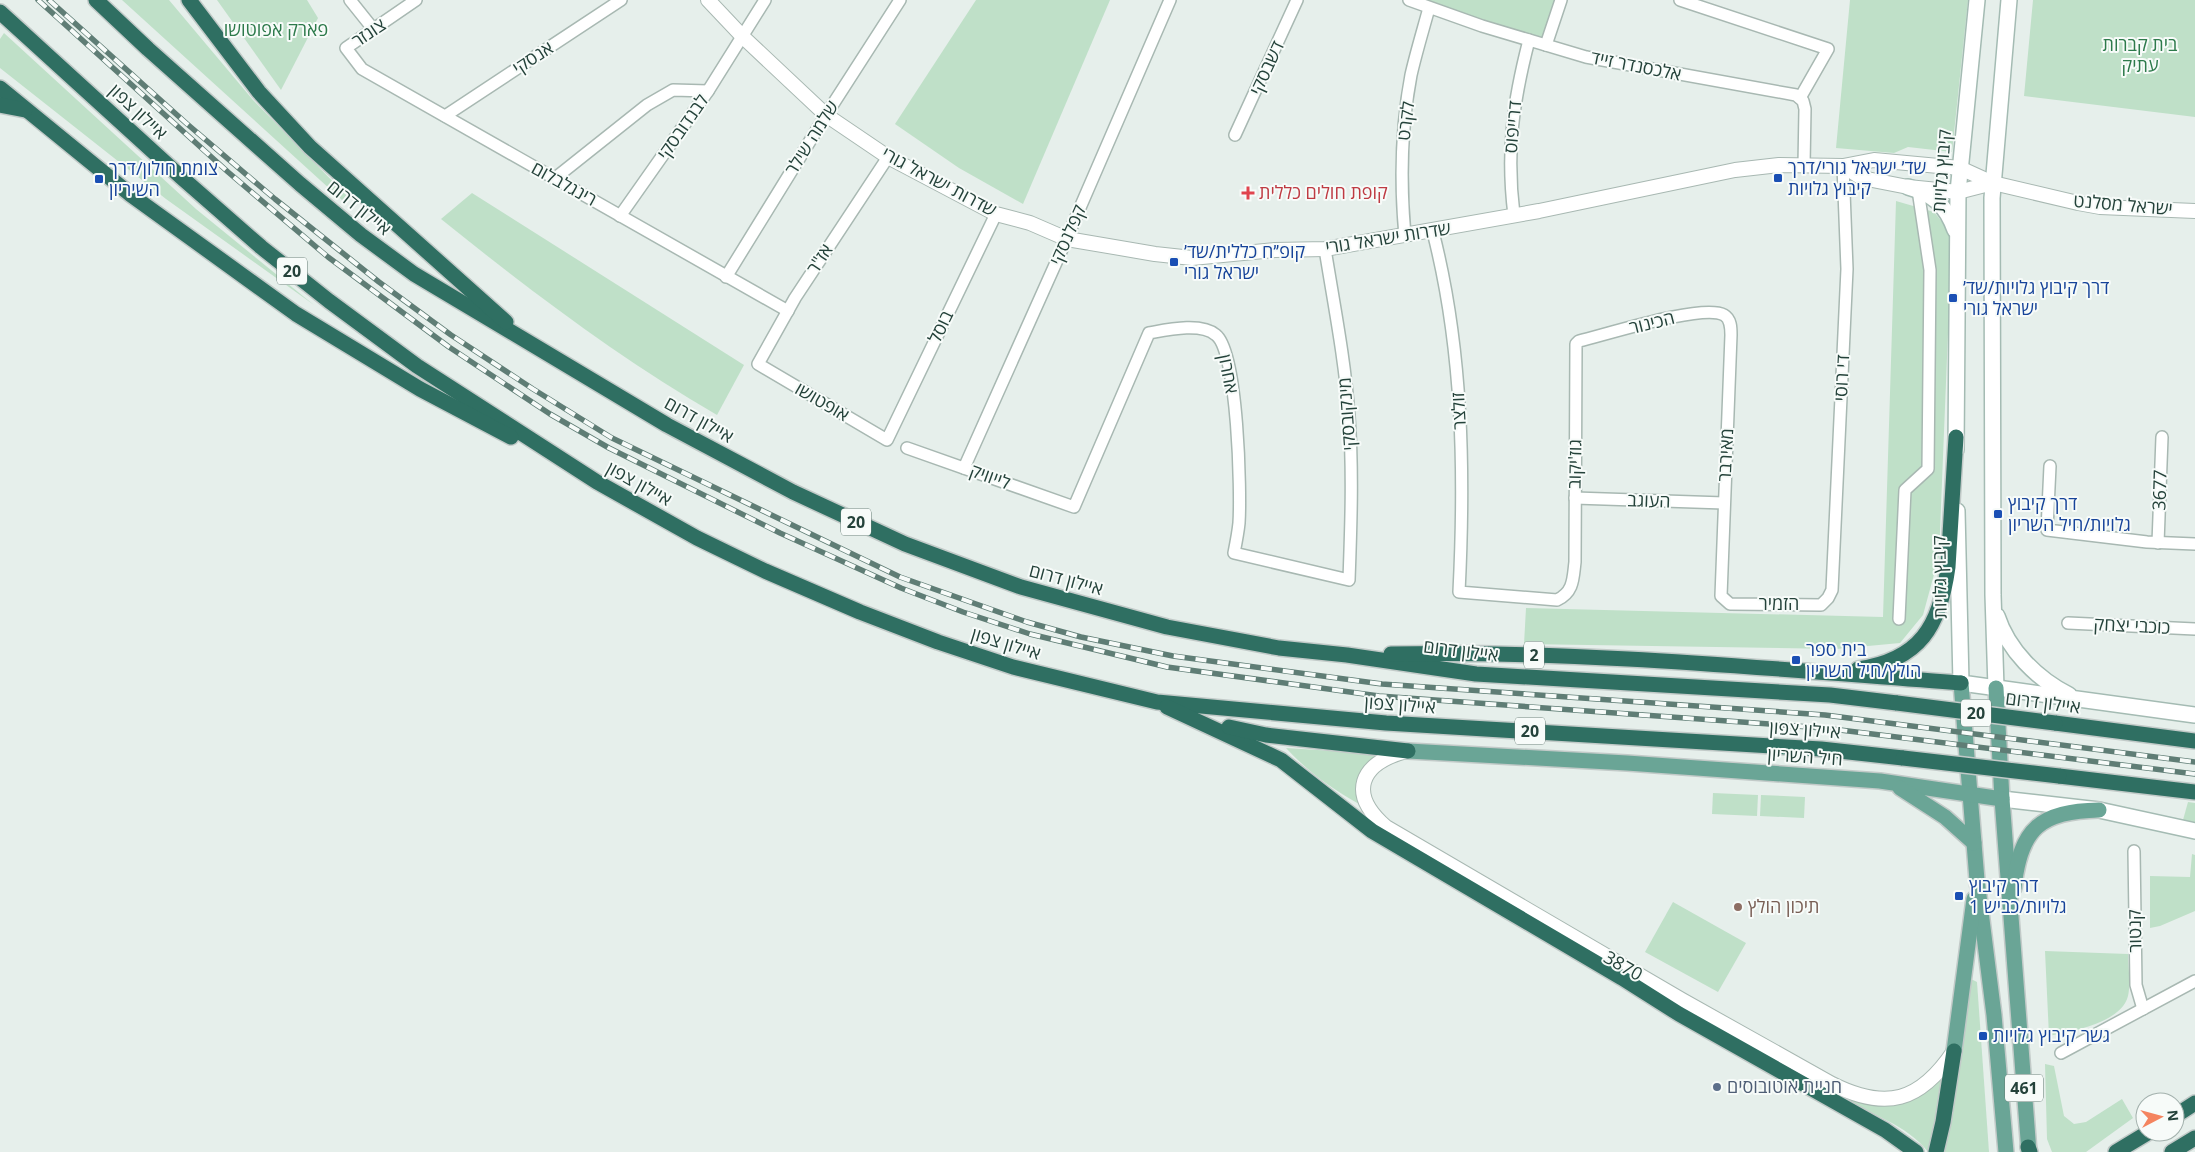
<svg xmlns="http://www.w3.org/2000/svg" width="2195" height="1152" viewBox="0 0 2195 1152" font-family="'Open Sans',Heebo,sans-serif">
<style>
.green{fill:#bfe0c8}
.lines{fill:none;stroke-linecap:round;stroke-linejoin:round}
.minor-casing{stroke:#a8b8b2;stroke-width:14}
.tertiary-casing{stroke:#a8b8b2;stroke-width:16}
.secondary-casing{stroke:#a4bbb3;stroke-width:18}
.primary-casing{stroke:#c2cac8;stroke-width:18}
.motorway-casing{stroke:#c2cac8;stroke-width:18}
.minor{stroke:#fff;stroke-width:11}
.tertiary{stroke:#fff;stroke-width:14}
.secondary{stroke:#fff;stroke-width:15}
.primary{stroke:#6aa596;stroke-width:15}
.motorway{stroke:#2f6f62;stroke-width:15}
.rail-casing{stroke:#5f7d75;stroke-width:5.5}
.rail{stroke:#f7fbf9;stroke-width:4;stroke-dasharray:11;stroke-linecap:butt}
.motorway-bridge-casing{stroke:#c2cac8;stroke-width:18;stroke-linecap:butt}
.motorway-bridge{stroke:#2f6f62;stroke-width:15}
.transit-dot{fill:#1a4fb4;stroke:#f7fbf9;stroke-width:2}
.health-dot{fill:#e0444e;stroke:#f7fbf9;stroke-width:2}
.education-dot{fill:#8d6e63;stroke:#f7fbf9;stroke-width:2}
.service-dot{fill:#5c6f8a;stroke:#f7fbf9;stroke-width:2}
.labels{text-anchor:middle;stroke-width:4;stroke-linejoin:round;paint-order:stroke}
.shield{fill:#f7fbf9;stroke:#637a73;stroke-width:1}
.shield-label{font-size:16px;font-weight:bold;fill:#24423a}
.park-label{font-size:18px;fill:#2d7a4b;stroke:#f7fbf9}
.street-label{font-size:18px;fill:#24423a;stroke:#f7fbf9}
.transit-label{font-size:18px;fill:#164399;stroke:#f7fbf9;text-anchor:start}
.health-label{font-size:18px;fill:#be3a42;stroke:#f7fbf9;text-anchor:start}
.education-label{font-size:18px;fill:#785e54;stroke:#f7fbf9;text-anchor:start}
.service-label{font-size:18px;fill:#4e5e75;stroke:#f7fbf9;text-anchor:start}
</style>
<rect width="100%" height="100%" fill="#e6efeb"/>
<g class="green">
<path d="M122,0H169L253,100L348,197L342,200Z"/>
<path d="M217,0H307L318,18L281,90Z"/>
<path d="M976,0H1110L1023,204L959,168L895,124Z"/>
<path d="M1417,0H1557L1545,41Z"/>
<path d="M1850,0H1968L1952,152L1908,147L1894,153L1836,148Z"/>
<path d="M2033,0H2195V117L2024,96Z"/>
<path d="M4,33L196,209L314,305L166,199L0,68V39Z"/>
<path d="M472,193L744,365L717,415C619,358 529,290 441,219Z"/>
<path d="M1896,201L1934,212L1952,234L1939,556L1923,615L1900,643L1836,649L1524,644L1526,608L1883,617Z"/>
<path d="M1286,748L1380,754C1363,772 1357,779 1359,804C1331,788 1308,772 1286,748Z"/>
<path d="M1713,793L1758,795L1757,816L1712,814Z"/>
<path d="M1761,795L1805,797L1804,818L1760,816Z"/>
<path d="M2188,802L2195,803V823L2183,820Z"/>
<path d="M2192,854L2195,855V911L2160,926L2150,928V876L2190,877Z"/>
<path d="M1673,902L1746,943L1718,992L1645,952Z"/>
<path d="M2045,951L2128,954C2128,967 2131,983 2128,996C2121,1023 2073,1031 2049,1036Z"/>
<path d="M1969,978L1977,982L1989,1152H1943Z"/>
<path d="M2045,1064L2054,1066L2064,1116L2074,1124L2086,1122L2122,1099L2133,1118L2086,1152H2052L2047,1139Z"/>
<path d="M1946,1073L1934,1152H1928C1908,1125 1867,1112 1838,1098L1839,1093C1894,1107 1904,1115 1946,1073Z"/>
</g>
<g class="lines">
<g class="minor-casing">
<g id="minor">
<path d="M350,0L374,30"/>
<path d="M416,0L346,48L362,69L788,311"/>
<path d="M1409,0L1482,26L1586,57L1796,95L1803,101L1805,109L1804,165"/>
<path d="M1680,0L1828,49L1800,98"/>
<path d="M1546,45L1561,0"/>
<path d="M445,116L621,0"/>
<path d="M1235,135L1297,0"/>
<path d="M888,157L795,298L758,364L887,440L996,214"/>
<path d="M554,179L647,105L673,90L708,91"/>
<path d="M1514,215C1506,151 1513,102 1529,40"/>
<path d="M620,216L708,91L765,0"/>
<path d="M1433,232C1463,349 1465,472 1459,592L1557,600C1574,592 1573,578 1575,562L1576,344L1579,341C1605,335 1703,303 1724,315C1731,319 1731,328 1731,335L1721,596L1730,604L1821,605L1828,598L1832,590L1847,269L1843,166"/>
<path d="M1405,236C1400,182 1401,128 1411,75C1416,53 1423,30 1429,8"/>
<path d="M726,277L826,115L900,0"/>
<path d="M907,448L1074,507L1149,333C1166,330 1201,322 1216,335C1238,352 1241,493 1239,523C1238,533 1236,543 1234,553L1349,580C1351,525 1353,471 1349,416C1345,360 1334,305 1325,249"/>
<path d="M2050,466L2047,530L2147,542L2195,544"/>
<path d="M964,468L1063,247L1170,0"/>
<path d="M1575,498L1724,503"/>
<path d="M2158,543L2162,437"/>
<path d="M1899,619L1905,490L1928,469L1930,270L1918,190"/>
<path d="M2068,623L2195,629"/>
<path d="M2134,851L2136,985L2143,1009"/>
<path d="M2061,1053L2195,981"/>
</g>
</g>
<g class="tertiary-casing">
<g id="tertiary">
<path d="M708,0L743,37L826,115L888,157L996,214L1030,223L1067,239L1155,254L1192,258L1275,250L1325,249L1539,211L1735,170L1779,165L1843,166L1874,160L1960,168L1993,183L2078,203L2100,207L2195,211"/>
<path d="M1843,166L1862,178L1908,187L1958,192L1993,183"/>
<path d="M1406,751C1359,764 1348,794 1386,827L1682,1000L1832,1084C1886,1111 1920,1102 1954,1051"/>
</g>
</g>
<g class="secondary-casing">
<g id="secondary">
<path d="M1908,187C1933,194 1946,205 1955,230"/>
<path d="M1956,450L1958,192L1977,0"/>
<path d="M1957,511L1961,683L2195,715"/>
<path d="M1997,616C2008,650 2037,679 2069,695"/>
<path d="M1996,688L1993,595L1992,198L2009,0"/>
<path d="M2002,799L2099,810L2195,831"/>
</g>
</g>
<g class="primary-casing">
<g id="primary">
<path d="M1961,683L1977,880L1994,1015L2006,1152"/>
<path d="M1996,688L2002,799L2029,1152"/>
<path d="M1408,751L1627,763L1880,781L2002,799"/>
<path d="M1900,788L1945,817L1974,843"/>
<path d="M2014,888C2020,828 2041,811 2099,810"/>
<path d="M1954,1051L1974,899"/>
</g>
</g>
<g class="motorway-casing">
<g id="motorway">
<path d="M96,0L148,49L300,184L361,235L414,274L667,425L793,492L905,544L1021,587L1167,627L1279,648L1347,655L1476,674L1830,695L1897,703"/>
<path d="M189,0L259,92L310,147L506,322"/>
<path d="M0,12L181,177L261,247L329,301L417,366L597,482L697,538L765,571L860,612L938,642L1013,667L1157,702L1386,723L1821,749L1903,758"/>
<path d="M0,88L131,195L296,314L420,389L511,437"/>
<path d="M0,105L25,110"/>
<path d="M1391,654C1580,650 1773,669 1961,683"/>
<path d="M1858,669C1920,660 1940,626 1948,567L1956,437"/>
<path d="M1167,707L1281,760L1372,831L1622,978L1679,1014L1885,1130L1916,1152"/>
<path d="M2055,723L2195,741"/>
<path d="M1229,727L1266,735L1408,751"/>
<path d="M2059,776L2195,792"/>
<path d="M2175,1116L2195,1103"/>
<path d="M2028,1147L2030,1152"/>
<path d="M1936,1152L1943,1122L1954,1051"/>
<path d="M2116,1152L2149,1132"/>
<path d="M2172,1152L2195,1138"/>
</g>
</g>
<use href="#minor" class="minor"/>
<use href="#tertiary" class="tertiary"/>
<use href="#secondary" class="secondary"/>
<use href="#primary" class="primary"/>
<use href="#motorway" class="motorway"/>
<g class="rail-casing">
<g id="rail">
<path d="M38,0L228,172L328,257L449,347L550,414L609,448L780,533L901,588L963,612L1030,634L1167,667L1379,696L1824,728L2195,774"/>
<path d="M49,0L186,123L275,199L379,282L451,335L533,389L612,438L900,577L1027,622L1081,637L1173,656L1382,684L1825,715L2195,762"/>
</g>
</g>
<use href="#rail" class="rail"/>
<g class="motorway-bridge-casing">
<g id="motorway-bridge">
<path d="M1897,703L2055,723"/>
<path d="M1903,758L2059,776"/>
</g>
</g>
<use href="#motorway-bridge" class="motorway-bridge"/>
</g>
<g class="transit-dot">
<rect x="1773" y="173" width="10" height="10" rx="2.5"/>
<rect x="94" y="174" width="10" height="10" rx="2.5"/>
<rect x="1169" y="257" width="10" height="10" rx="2.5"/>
<rect x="1948" y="293" width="10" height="10" rx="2.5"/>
<rect x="1993" y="509" width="10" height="10" rx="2.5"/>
<rect x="1791" y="655" width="10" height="10" rx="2.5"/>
<rect x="1954" y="891" width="10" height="10" rx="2.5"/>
<rect x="1978" y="1031" width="10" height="10" rx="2.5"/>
</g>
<path class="health-dot" d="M1245.5 185.5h5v5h5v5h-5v5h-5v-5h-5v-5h5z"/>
<circle class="education-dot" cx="1738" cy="907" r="5"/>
<circle class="service-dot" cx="1717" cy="1087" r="5"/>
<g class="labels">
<g class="shield">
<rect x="277" y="257.5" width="30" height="27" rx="4"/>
<rect x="841" y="508.5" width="30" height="27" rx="4"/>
<rect x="1524" y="641.5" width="20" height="27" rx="4"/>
<rect x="1961" y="699.5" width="30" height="27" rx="4"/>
<rect x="1515" y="717.5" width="30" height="27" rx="4"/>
<rect x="2005" y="1074.5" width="38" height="27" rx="4"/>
</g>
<g class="shield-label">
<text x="292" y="277">20</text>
<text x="856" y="528">20</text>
<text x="1534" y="661">2</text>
<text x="1976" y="719">20</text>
<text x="1530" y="737">20</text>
<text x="2024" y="1094">461</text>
</g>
<g class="park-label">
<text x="276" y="36">פארק אפוטושו</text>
<text x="2140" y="51">בית קברות<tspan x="2140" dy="21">עתיק</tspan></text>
</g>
<g class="street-label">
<text transform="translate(369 33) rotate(-34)" y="6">צונזר</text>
<text transform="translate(533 58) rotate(-33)" y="6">אנסקי</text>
<text transform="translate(1636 66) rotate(11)" y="6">אלכסנדר זייד</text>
<text transform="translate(1267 68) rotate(-65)" y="6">דשבסקי</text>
<text transform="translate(138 112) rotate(43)" y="6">איילון צפון</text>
<text transform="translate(1406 121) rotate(-83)" y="6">לקרט</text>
<text transform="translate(683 127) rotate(-55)" y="6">לבנדובסקי</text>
<text transform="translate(1513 127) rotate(-85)" y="6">דרייפוס</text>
<text transform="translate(812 138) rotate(-58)" y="6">שלמה שילר</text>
<text transform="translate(1942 171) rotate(-86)" y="6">קיבוץ גלויות</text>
<text transform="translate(939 182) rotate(28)" y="6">שדרות ישראל גורי</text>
<text transform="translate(564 184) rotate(29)" y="6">רינגלבלום</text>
<text transform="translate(2123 205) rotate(5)" y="6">ישראל מסלנט</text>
<text transform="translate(359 208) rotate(39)" y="6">איילון דרום</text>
<text transform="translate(1068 235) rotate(-66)" y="6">קפלנסקי</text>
<text transform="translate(1388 238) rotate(-9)" y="6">שדרות ישראל גורי</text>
<text transform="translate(820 259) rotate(-57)" y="6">אז"ר</text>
<text transform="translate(1652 323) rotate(-14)" y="6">הכינור</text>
<text transform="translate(941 327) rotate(-64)" y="6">בוסל</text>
<text transform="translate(1228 374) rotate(79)" y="6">אחרון</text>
<text transform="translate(1842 378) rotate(-87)" y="6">די רוסי</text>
<text transform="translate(822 402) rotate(30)" y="6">אופטושו</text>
<text transform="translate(1459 411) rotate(-93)" y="6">זולצר</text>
<text transform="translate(1347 414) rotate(-94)" y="6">מינקובסקי</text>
<text transform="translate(699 420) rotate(29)" y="6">איילון דרום</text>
<text transform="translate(1726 455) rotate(-87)" y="6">מאירבר</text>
<text transform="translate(1575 464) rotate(-89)" y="6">גוז'יקוב</text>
<text transform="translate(990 477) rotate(20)" y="6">לייוויק</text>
<text transform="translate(639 484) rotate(29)" y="6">איילון צפון</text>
<text transform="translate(2160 490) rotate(-88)" y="6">3677</text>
<text transform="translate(1649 501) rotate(2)" y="6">העוגב</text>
<text transform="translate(1940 577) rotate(-91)" y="6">קיבוץ גלויות</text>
<text transform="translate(1066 580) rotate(15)" y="6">איילון דרום</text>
<text x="1779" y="610">הזמיר</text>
<text transform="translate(2132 626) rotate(3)" y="6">כוכבי יצחק</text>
<text transform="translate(1006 644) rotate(17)" y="6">איילון צפון</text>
<text transform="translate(1461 651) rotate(7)" y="6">איילון דרום</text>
<text transform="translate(2043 703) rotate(7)" y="6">איילון דרום</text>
<text transform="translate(1400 705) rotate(4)" y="6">איילון צפון</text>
<text transform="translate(1805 730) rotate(4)" y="6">איילון צפון</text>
<text transform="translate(1805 757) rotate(4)" y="6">חיל השריון</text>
<text transform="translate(2135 931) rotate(-91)" y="6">קנטור</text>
<text transform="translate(1623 966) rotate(30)" y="6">3870</text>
</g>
<g class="transit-label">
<text x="1788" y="174">שד׳ ישראל גורי/דרך<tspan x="1788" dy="21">קיבוץ גלויות</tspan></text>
<text x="109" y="175">צומת חולון/דרך<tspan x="109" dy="21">השיריון</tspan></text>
<text x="1184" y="258">קופ״ח כללית/שד׳<tspan x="1184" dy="21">ישראל גורי</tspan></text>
<text x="1963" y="294">דרך קיבוץ גלויות/שד׳<tspan x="1963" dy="21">ישראל גורי</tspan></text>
<text x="2008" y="510">דרך קיבוץ<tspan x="2008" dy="21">גלויות/חיל השריון</tspan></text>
<text x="1806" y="656">בית ספר<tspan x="1806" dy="21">הולץ/חיל השריון</tspan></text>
<text x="1969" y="892">דרך קיבוץ<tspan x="1969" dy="21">גלויות/כביש 1</tspan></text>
<text x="1993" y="1042">גשר קיבוץ גלויות</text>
</g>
<g class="health-label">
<text x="1259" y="199">קופת חולים כללית</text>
</g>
<g class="education-label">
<text x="1748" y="913">תיכון הולץ</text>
</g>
<g class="service-label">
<text x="1727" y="1093">חניית אוטובוסים</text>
</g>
</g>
<g transform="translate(2160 1117) rotate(84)"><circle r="24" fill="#f7fbf9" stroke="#a3b1ad"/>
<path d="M0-4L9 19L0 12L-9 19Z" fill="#f4845f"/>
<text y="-8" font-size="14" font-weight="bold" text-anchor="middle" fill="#24423a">N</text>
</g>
</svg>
